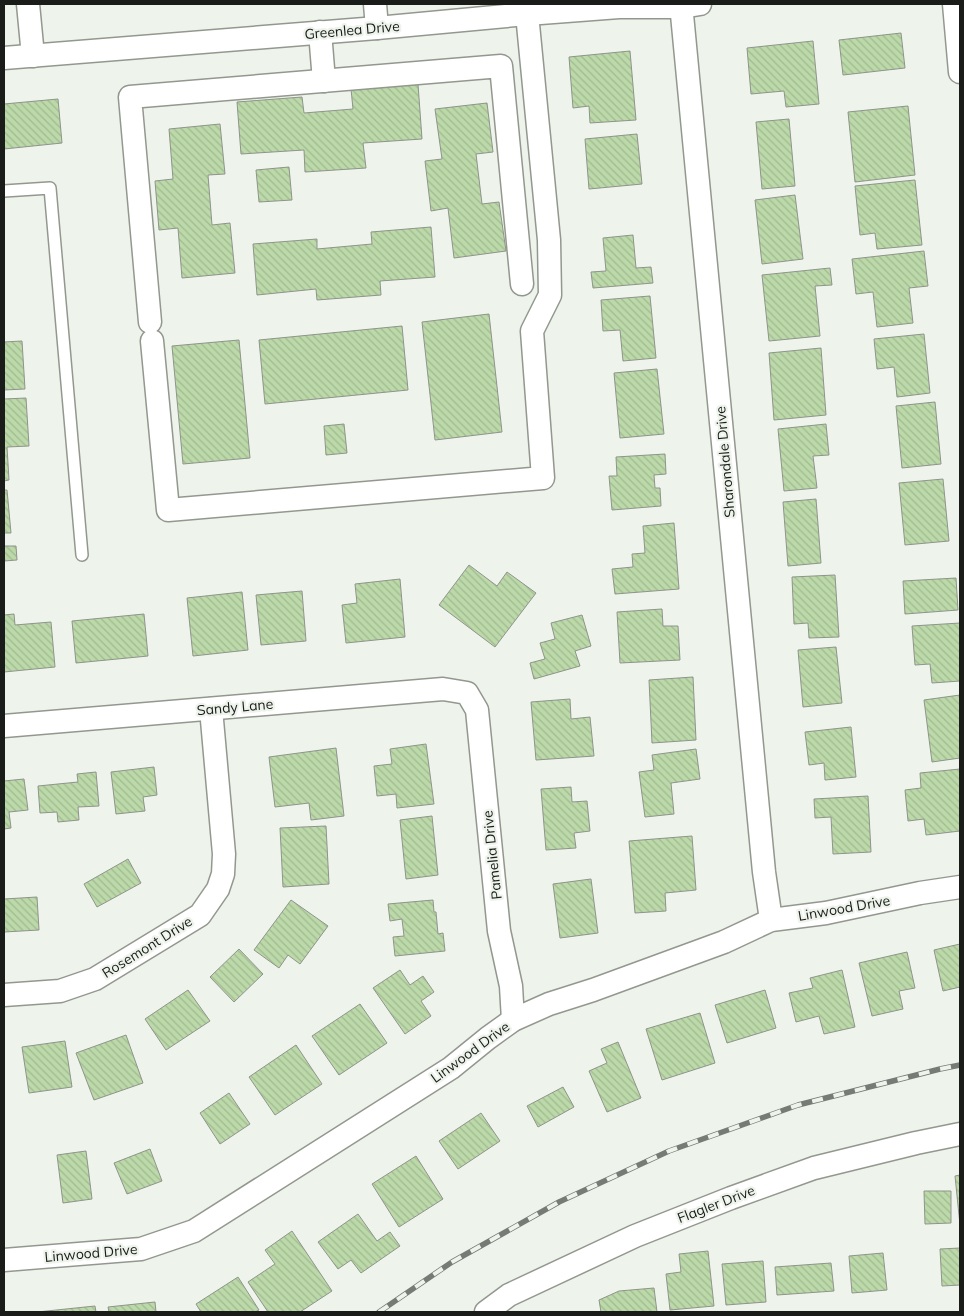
<svg xmlns="http://www.w3.org/2000/svg" width="964" height="1316" viewBox="0 0 964 1316" font-family="Mulish,sans-serif">
<style>
.building{fill:url(#building-back-hatch);stroke:#8f948b}
.lines{fill:none;stroke-linecap:round;stroke-linejoin:round}
.service-casing{stroke:#93988f;stroke-width:14}
.minor-casing{stroke:#93988f;stroke-width:25}
.service{stroke:#fff;stroke-width:11}
.minor{stroke:#fff;stroke-width:22}
.rail-casing{stroke:#777b76;stroke-width:5.5}
.rail{stroke:#eef4eb;stroke-width:4;stroke-dasharray:11;stroke-linecap:butt}
.labels{text-anchor:middle;stroke-width:4.5;stroke-linejoin:round;paint-order:stroke}
.street-label{font-size:14px;fill:#1a1c19;stroke:#eef4eb}
</style>
<defs>
<pattern id="building-back-hatch" width="6" height="6" patternUnits="userSpaceOnUse" patternTransform="scale(1.25)"><rect width="6" height="6" fill="#bcd9a9"/><path d="M-1 5l2 2M0 0l6 6M5-1l2 2" fill="none" stroke="#a1ba91"/></pattern>
</defs>
<rect width="100%" height="100%" fill="#eef4eb"/>
<g class="building">
<path d="M901,33L905,68L843,75L839,40Z"/>
<path d="M813,41L819,104L786,107L784,91L751,94L747,48Z"/>
<path d="M630,51L636,120L590,123L589,106L573,108L569,57Z"/>
<path d="M418,84L422,139L363,143L366,168L305,172L304,150L241,154L237,102L302,97L304,113L353,109L351,89Z"/>
<path d="M58,99L62,143L4,149V104Z"/>
<path d="M487,103L493,152L476,154L482,204L499,202L506,251L454,258L448,208L431,211L425,161L442,159L435,109Z"/>
<path d="M908,106L915,175L855,182L848,112Z"/>
<path d="M789,119L795,186L762,189L756,122Z"/>
<path d="M220,124L225,174L208,175L212,225L230,223L235,273L182,278L178,228L159,230L155,181L173,179L169,129Z"/>
<path d="M637,134L642,184L589,189L585,139Z"/>
<path d="M289,167L292,200L259,202L256,170Z"/>
<path d="M915,180L922,245L877,249L875,233L860,235L855,186Z"/>
<path d="M795,195L803,259L762,264L755,200Z"/>
<path d="M431,227L435,277L380,281L381,295L317,300L316,289L257,295L253,244L317,239V249L372,244L371,232Z"/>
<path d="M633,235L636,268L651,267L653,283L593,288L591,272L606,271L603,238Z"/>
<path d="M924,251L928,286L909,288L913,323L877,327L873,292L856,294L852,259Z"/>
<path d="M830,268L832,285L815,286L820,336L769,341L762,275Z"/>
<path d="M650,296L656,358L623,361L620,330L603,331L601,300Z"/>
<path d="M489,314L502,432L435,440L422,322Z"/>
<path d="M402,326L408,390L265,404L259,340Z"/>
<path d="M924,334L930,393L897,397L894,367L877,369L874,339Z"/>
<path d="M239,340L250,458L183,464L172,346Z"/>
<path d="M22,341L25,389L4,390V342Z"/>
<path d="M821,348L826,415L774,420L769,353Z"/>
<path d="M657,369L664,434L620,438L614,373Z"/>
<path d="M26,398L29,446L7,447L9,480L4,481V399Z"/>
<path d="M935,402L941,464L902,468L896,406Z"/>
<path d="M344,424L347,453L326,455L324,426Z"/>
<path d="M826,424L829,455L813,456L817,488L784,491L778,429Z"/>
<path d="M665,454L666,474L654,475L655,488H660L661,506L612,510L609,476H617L616,457Z"/>
<path d="M943,479L949,541L905,545L899,483Z"/>
<path d="M4,490H7L11,533H4Z"/>
<path d="M816,499L821,563L788,566L783,502Z"/>
<path d="M674,523L679,589L615,594L612,569L633,567L632,554L645,553L643,526Z"/>
<path d="M4,546H16L17,560L4,561Z"/>
<path d="M469,565L497,586L507,572L536,593L495,647L439,605Z"/>
<path d="M835,575L839,637L809,638L808,623L794,624L792,577Z"/>
<path d="M956,578L958,610L905,614L903,581Z"/>
<path d="M400,579L405,637L346,643L342,605L357,603L355,584Z"/>
<path d="M302,591L306,641L261,645L256,595Z"/>
<path d="M242,592L248,650L193,656L187,598Z"/>
<path d="M662,609L663,626H678L680,660L620,663L617,612Z"/>
<path d="M14,614L15,625L51,622L55,667L4,672V615Z"/>
<path d="M144,614L148,656L76,663L72,621Z"/>
<path d="M582,615L591,646L575,651L580,666L534,679L530,663L545,659L540,643L555,639L551,623Z"/>
<path d="M960,623V681L932,683L930,664L915,665L912,626Z"/>
<path d="M836,647L842,703L803,707L798,650Z"/>
<path d="M693,677L696,740L652,743L649,680Z"/>
<path d="M960,695V758L932,762L924,700Z"/>
<path d="M570,699L571,719L590,717L594,756L536,760L531,702Z"/>
<path d="M851,727L856,777L825,780L824,763L809,765L805,732Z"/>
<path d="M426,744L434,804L397,808L396,794L377,796L374,766L392,764L390,749Z"/>
<path d="M336,748L344,816L311,820L309,803L275,807L269,757Z"/>
<path d="M696,749L700,779L671,783L674,814L645,817L639,772L654,770L652,755Z"/>
<path d="M154,767L157,795L143,797L145,811L116,814L111,772Z"/>
<path d="M960,769V831L926,835L924,819L908,821L905,790L921,788L920,773Z"/>
<path d="M96,772L99,806L78,807L79,820L58,822L57,812L40,813L38,786L78,782L77,774Z"/>
<path d="M24,779L28,810L9,812L11,828L4,829V781Z"/>
<path d="M571,787L572,802L587,801L590,831L574,833L576,848L546,850L541,789Z"/>
<path d="M868,796L871,852L833,854L831,817L815,818L814,799Z"/>
<path d="M432,816L438,875L406,879L400,820Z"/>
<path d="M326,826L329,884L283,887L280,828Z"/>
<path d="M692,836L696,890L665,893L666,911L635,913L629,841Z"/>
<path d="M128,859L141,883L97,907L84,884Z"/>
<path d="M591,879L598,933L560,938L553,884Z"/>
<path d="M37,897L39,930L4,932V899Z"/>
<path d="M291,900L328,926L300,964L288,955L279,968L254,950Z"/>
<path d="M433,900L434,912H436L438,934L443,933L445,951L395,956L393,937L404,936L402,919L390,921L388,904Z"/>
<path d="M960,944V987L943,991L934,950Z"/>
<path d="M239,949L263,974L234,1002L210,977Z"/>
<path d="M907,952L915,988L899,991L903,1009L872,1016L859,963Z"/>
<path d="M400,970L410,985L423,976L434,992L421,1001L431,1016L405,1034L373,988Z"/>
<path d="M842,970L855,1027L824,1034L819,1016L796,1022L789,993L813,988L810,978Z"/>
<path d="M188,990L210,1021L166,1050L145,1019Z"/>
<path d="M765,990L776,1028L727,1043L715,1005Z"/>
<path d="M360,1004L387,1043L339,1075L312,1036Z"/>
<path d="M700,1013L715,1063L662,1080L646,1029Z"/>
<path d="M126,1035L143,1083L94,1100L76,1053Z"/>
<path d="M65,1041L72,1087L29,1093L22,1047Z"/>
<path d="M618,1042L641,1098L607,1112L589,1071L607,1063L601,1049Z"/>
<path d="M296,1045L322,1084L275,1115L249,1077Z"/>
<path d="M563,1087L574,1107L538,1127L527,1106Z"/>
<path d="M229,1093L250,1124L220,1144L200,1113Z"/>
<path d="M481,1113L500,1141L458,1169L439,1141Z"/>
<path d="M150,1149L162,1181L127,1194L114,1163Z"/>
<path d="M86,1151L92,1199L63,1203L57,1155Z"/>
<path d="M416,1156L443,1199L399,1227L372,1184Z"/>
<path d="M960,1175V1225L955,1176Z"/>
<path d="M924,1191H951V1223L925,1224Z"/>
<path d="M358,1214L377,1241L390,1232L400,1246L361,1273L351,1260L338,1269L318,1242Z"/>
<path d="M292,1231L332,1291L300,1312H268L248,1282L275,1264L265,1250Z"/>
<path d="M960,1248V1285L942,1286L940,1249Z"/>
<path d="M708,1251L714,1306L670,1310L666,1274L681,1272L679,1254Z"/>
<path d="M883,1253L887,1290L852,1293L849,1256Z"/>
<path d="M763,1261L766,1302L726,1305L722,1264Z"/>
<path d="M831,1263L834,1291L777,1295L775,1267Z"/>
<path d="M238,1277L259,1310L255,1312H201L196,1304Z"/>
<path d="M654,1288L657,1312H601L599,1300L619,1291Z"/>
<path d="M155,1302L156,1312H109L108,1307Z"/>
<path d="M95,1306L96,1312H37Z"/>
</g>
<g class="lines">
<g class="service-casing">
<path id="service" d="M4,191L50,188L82,555"/>
</g>
<g class="minor-casing">
<g id="minor">
<path d="M28,4L33,56"/>
<path d="M375,4L377,28"/>
<path d="M681,4L764,872L771,920"/>
<path d="M954,4L960,72"/>
<path d="M320,32L324,81"/>
<path d="M4,58L377,28L527,14L619,7H682L700,4"/>
<path d="M150,322L130,97L501,66L522,284"/>
<path d="M152,341L168,510L543,478L532,331L550,295L549,240L527,14"/>
<path d="M4,726L443,689L467,693L477,710L499,931L511,986L513,1020"/>
<path d="M4,995L60,991L95,979L200,915L218,889L223,874L224,854L211,709"/>
<path d="M4,1260L141,1249L194,1231L451,1068L488,1038L513,1020L549,1004L593,990L724,942L771,920L826,913L920,893L960,887"/>
<path d="M486,1312L509,1295L635,1236L731,1198L814,1168L916,1143L960,1134"/>
</g>
</g>
<use href="#service" class="service"/>
<use href="#minor" class="minor"/>
<g class="rail-casing">
<path id="rail" d="M379,1312L452,1262L559,1202L669,1151L798,1105L940,1069L960,1065"/>
</g>
<use href="#rail" class="rail"/>
</g>
<g class="labels">
<g class="street-label">
<text transform="translate(352 30) rotate(-5)" y="5">Greenlea Drive</text>
<text transform="translate(725 462) rotate(-95)" y="5">Sharondale Drive</text>
<text transform="translate(235 707) rotate(-5)" y="5">Sandy Lane</text>
<text transform="translate(492 855) rotate(-96)" y="5">Pamelia Drive</text>
<text transform="translate(844 908) rotate(-10)" y="5">Linwood Drive</text>
<text transform="translate(147 947) rotate(-32)" y="5">Rosemont Drive</text>
<text transform="translate(470 1052) rotate(-36)" y="5">Linwood Drive</text>
<text transform="translate(716 1204) rotate(-21)" y="5">Flagler Drive</text>
<text transform="translate(91 1253) rotate(-5)" y="5">Linwood Drive</text>
</g>
</g>
<rect width="964" height="1316" fill="none" stroke="#1a1c19" stroke-width="10"/>
</svg>
